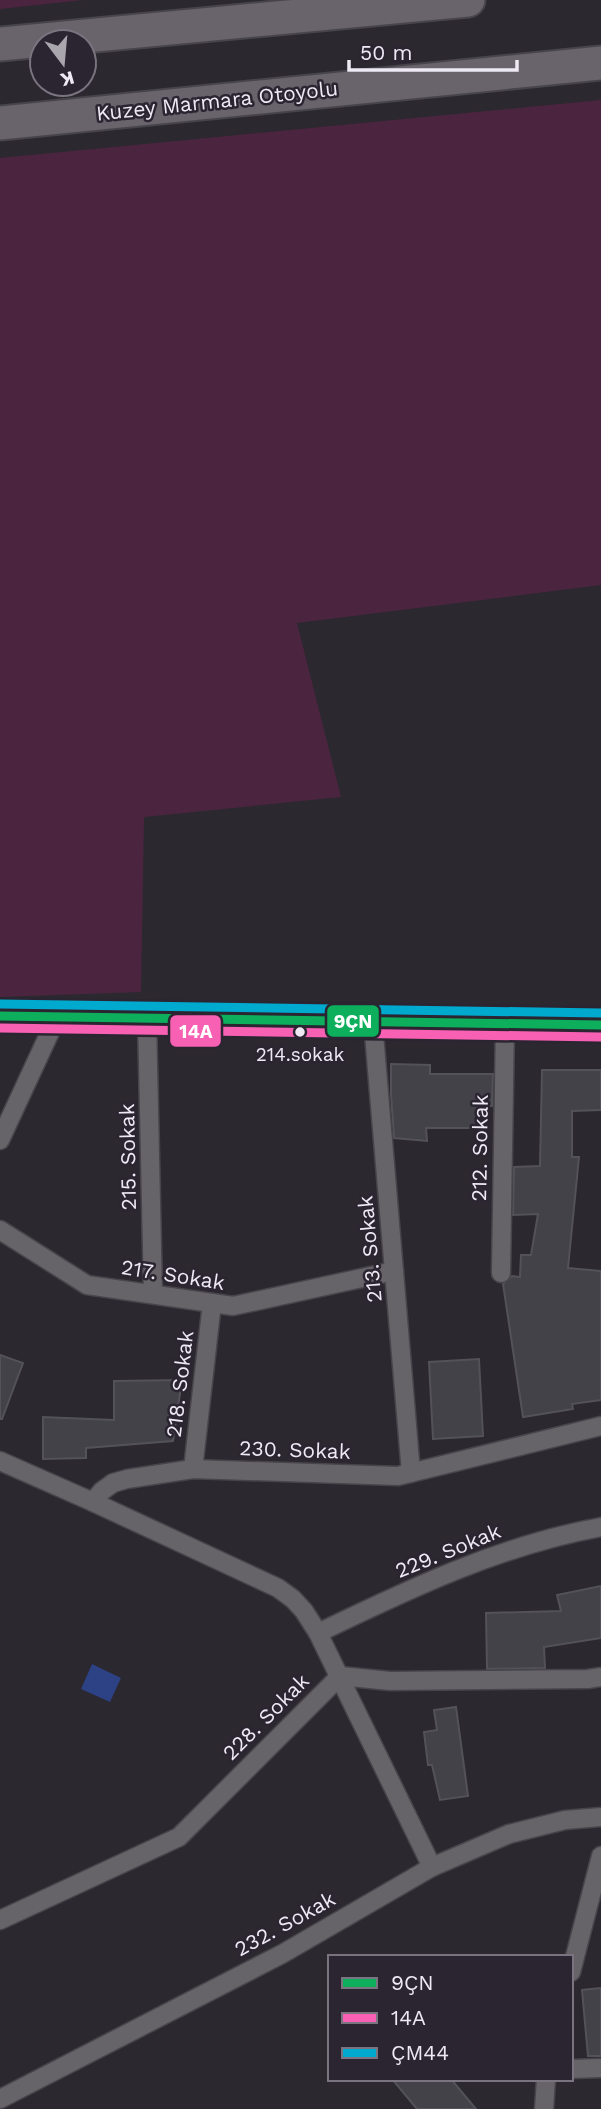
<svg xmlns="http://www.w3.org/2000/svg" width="601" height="2109" viewBox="0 0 601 2109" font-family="'Work Sans',sans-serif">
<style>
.green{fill:#4b253f}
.water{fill:#2c4284}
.building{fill:#434248;stroke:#545259;stroke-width:2}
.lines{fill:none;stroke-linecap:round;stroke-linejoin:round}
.street-casing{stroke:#47454b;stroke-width:21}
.primary-casing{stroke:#47454b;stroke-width:32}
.highway-casing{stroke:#47454b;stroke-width:37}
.street{stroke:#666469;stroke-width:18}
.primary{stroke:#645f66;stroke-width:28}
.highway{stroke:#69636b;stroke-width:33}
.bus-1-casing{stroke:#2b2532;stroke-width:14}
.bus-2-casing{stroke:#2b2532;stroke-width:14}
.bus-3-casing{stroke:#2b2532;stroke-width:14}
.bus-1{stroke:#0daf5c;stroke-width:9}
.bus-2{stroke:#f860b3;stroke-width:9}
.bus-3{stroke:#00a9ce;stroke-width:9}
.bus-dot{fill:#edeaf3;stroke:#2b2532;stroke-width:2.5}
.labels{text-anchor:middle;stroke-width:5;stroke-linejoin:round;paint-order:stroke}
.bus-label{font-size:19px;fill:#edeaf3;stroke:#2b2532}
.street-label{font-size:21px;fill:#edeaf3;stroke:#2b2532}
.line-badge{stroke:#2b2532;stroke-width:2.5}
.badge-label{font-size:19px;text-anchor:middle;font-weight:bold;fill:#fff}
</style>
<rect width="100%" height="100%" fill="#2b282f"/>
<g class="green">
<path d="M0,0H83L0,9Z"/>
<path d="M601,100V585L297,623L341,797L144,817L141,992L0,997V158Z"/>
</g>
<path class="water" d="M92,1664L121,1678L110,1702L81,1689Z"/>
<g class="building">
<path d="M391,1064L430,1065V1074H493L492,1106H480L479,1128H426L427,1141L394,1138L391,1094Z"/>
<path d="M542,1070H601V1110L572,1111V1157H579L568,1268L601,1271V1400L572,1404L573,1409L523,1417L503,1284L512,1276L520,1277L521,1255H531L538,1214L513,1215L514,1167L540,1166Z"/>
<path d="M0,1355L23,1363L2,1419H0Z"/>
<path d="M479,1359L483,1436L433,1439L429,1362Z"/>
<path d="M182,1380L173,1441L86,1448V1458L43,1459V1417L114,1420V1381Z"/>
<path d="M601,1586V1638L544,1647L545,1668L487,1669L486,1613L561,1611L557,1595Z"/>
<path d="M456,1707L468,1796L440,1800L432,1765H428L424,1732L437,1730L434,1710Z"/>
<path d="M601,1988V2056H588L582,1990Z"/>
<path d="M392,2079H451L476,2109H417Z"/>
</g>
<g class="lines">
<g class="street-casing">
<g id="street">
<path d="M147,1018L153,1294"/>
<path d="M373,1022L411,1473"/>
<path d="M0,1140L57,1017"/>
<path d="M0,1230L87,1285L233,1306L394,1271"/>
<path d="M501,1273L505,1024"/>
<path d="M0,1461L93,1502L102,1491L113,1483L127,1479L193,1469L398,1476L601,1426"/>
<path d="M193,1469L212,1303"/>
<path d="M93,1502L278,1588L293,1599L304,1611L318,1633L432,1867"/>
<path d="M318,1633C409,1589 501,1545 601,1527"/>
<path d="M0,1920L179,1837L340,1676L390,1681L588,1679L601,1677"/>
<path d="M571,1972L601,1856"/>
<path d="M571,2069L601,2068"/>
<path d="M0,2099L282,1954L432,1867L509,1834L565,1820L601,1817"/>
<path d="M544,2109L546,2079"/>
</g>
</g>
<g class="primary-casing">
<path id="primary" d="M0,1016L601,1025"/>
</g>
<g class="highway-casing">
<g id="highway">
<path d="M0,44L468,0"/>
<path d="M0,123L601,63"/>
</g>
</g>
<use href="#street" class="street"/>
<use href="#primary" class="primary"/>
<use href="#highway" class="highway"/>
<g class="bus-1-casing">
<path id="bus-1" d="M0,1016L601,1025"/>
</g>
<g class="bus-2-casing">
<path id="bus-2" d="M0,1028L601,1037"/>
</g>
<g class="bus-3-casing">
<path id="bus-3" d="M0,1004L601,1013"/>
</g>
<use href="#bus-1" class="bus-1"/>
<use href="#bus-2" class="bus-2"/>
<use href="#bus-3" class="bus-3"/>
</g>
<circle class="bus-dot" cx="300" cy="1032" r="6"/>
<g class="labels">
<g class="bus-label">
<text x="300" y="1061">214.sokak</text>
</g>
<g class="street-label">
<text transform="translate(217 101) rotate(-6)" y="7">Kuzey Marmara Otoyolu</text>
<text transform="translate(480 1148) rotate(-89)" y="7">212. Sokak</text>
<text transform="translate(128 1157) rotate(-91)" y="7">215. Sokak</text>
<text transform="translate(370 1249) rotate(-95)" y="7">213. Sokak</text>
<text transform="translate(173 1275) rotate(9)" y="7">217. Sokak</text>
<text transform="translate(180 1384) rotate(-83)" y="7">218. Sokak</text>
<text transform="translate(295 1450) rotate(2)" y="7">230. Sokak</text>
<text transform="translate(448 1551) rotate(-22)" y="7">229. Sokak</text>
<text transform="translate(266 1717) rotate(-45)" y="7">228. Sokak</text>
<text transform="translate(285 1924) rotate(-29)" y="7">232. Sokak</text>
</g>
</g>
<g class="line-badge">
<rect x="326" y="1004" width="54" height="34" rx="7" fill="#0daf5c"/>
<rect x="169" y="1014" width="53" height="34" rx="7" fill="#f860b3"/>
</g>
<g class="badge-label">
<text x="353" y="1028">9ÇN</text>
<text x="196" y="1038">14A</text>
</g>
<rect x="328" y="1955" width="245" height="126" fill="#2b2532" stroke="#79747f" stroke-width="2"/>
<rect x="342" y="1978" width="35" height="10" fill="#0daf5c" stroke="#79747f" stroke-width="2"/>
<text x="391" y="1990" font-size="21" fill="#edeaf3">9ÇN</text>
<rect x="342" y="2013" width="35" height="10" fill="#f860b3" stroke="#79747f" stroke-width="2"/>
<text x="391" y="2025" font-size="21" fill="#edeaf3">14A</text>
<rect x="342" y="2048" width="35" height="10" fill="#00a9ce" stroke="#79747f" stroke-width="2"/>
<text x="391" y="2060" font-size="21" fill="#edeaf3">ÇM44</text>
<g transform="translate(63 63) rotate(164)"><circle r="33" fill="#2b2532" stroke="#79747f" stroke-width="2"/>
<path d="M0-5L12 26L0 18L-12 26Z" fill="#a9a6ae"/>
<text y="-10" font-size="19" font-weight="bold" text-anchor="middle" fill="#edeaf3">K</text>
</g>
<path d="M349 60v10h168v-10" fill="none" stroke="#edeaf3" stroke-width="3.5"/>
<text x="360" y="60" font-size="21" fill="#edeaf3" stroke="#2b2532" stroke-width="5" paint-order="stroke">50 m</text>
</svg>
